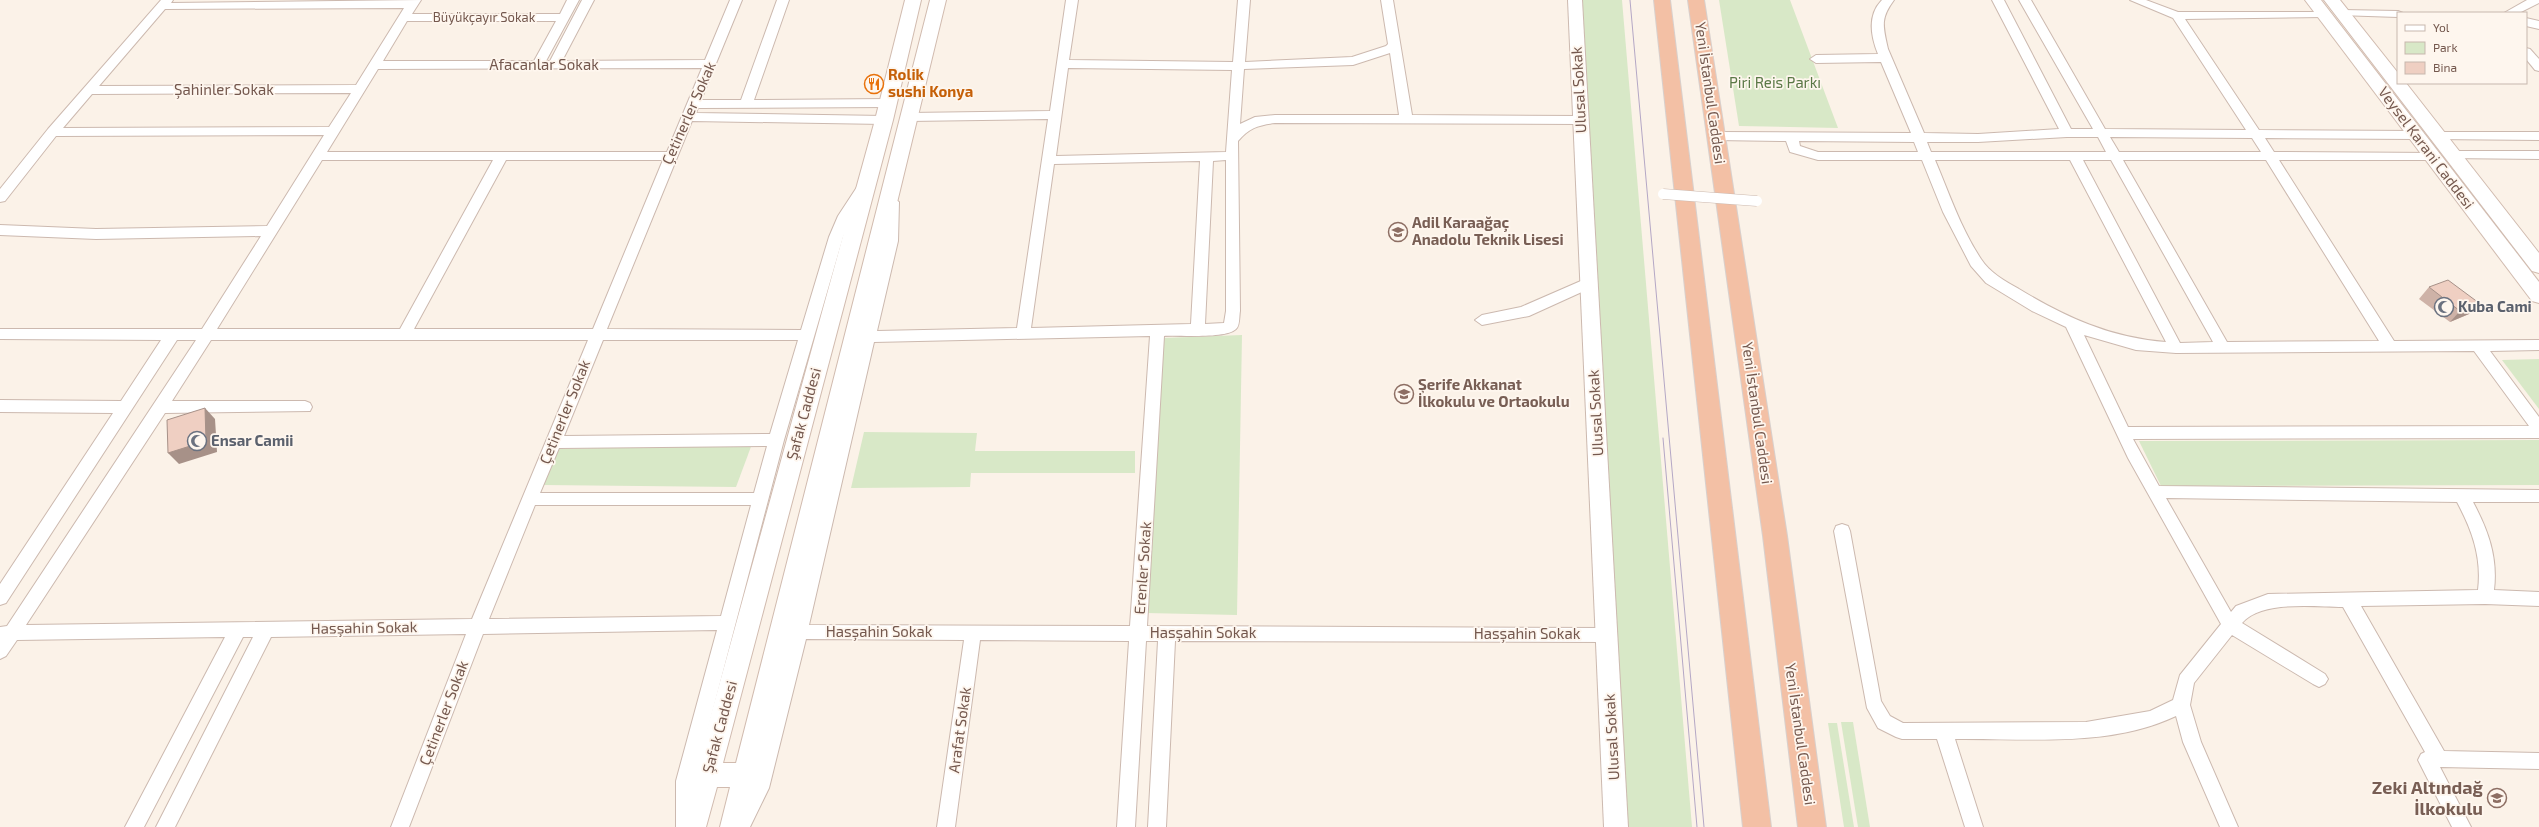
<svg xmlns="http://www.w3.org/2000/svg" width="2539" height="827" viewBox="0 0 2539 827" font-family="'Exo 2',sans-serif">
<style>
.green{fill:#d8e8c7}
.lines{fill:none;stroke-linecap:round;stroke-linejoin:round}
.minor-casing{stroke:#ccb9af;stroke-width:2}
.tertiary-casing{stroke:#ccb9af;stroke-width:2}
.secondary-casing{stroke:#d1bbaf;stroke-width:2}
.trunk-casing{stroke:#d8d0cd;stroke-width:2}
.minor{fill:#fff;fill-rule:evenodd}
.tertiary{fill:#fff;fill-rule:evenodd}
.secondary{fill:#fff;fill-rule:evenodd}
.trunk{fill:#f3c0a5;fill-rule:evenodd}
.tram{stroke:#b4a7c5;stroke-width:1}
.pedestrian-bridge-casing{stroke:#ccb9af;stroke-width:11;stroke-linecap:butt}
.pedestrian-bridge{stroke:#fff;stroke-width:10}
.wall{fill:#ceb2a7}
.shaded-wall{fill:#a79188}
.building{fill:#efcfc2;stroke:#a79188}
.labels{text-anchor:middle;stroke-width:3.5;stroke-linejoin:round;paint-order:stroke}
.far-street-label{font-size:13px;fill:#74584e;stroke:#fef6ee}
.street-label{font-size:15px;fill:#74584e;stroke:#fef6ee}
.food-label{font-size:15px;font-weight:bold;fill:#c56008;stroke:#fef6ee;text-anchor:start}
.park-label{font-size:15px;fill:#5a7846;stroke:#fef6ee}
.education-label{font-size:15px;font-weight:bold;fill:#785e54;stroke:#fef6ee;text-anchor:start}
.worship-label{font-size:15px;font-weight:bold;fill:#5b616d;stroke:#fef6ee;text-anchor:start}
.near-education-label{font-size:18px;font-weight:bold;fill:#785e54;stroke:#fef6ee;text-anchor:end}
</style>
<rect width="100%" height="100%" fill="#fbf2e8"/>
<g class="green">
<path d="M1581,0H1622L1692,827H1627Z"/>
<path d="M1719,0H1790L1838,128L1739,126Z"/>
<path d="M1242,335L1237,615L1146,613L1163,338Z"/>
<path d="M2539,359V409L2502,360Z"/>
<path d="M864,432L977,433L975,451H1135V473H971L970,487L851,488Z"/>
<path d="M2539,440V485L2161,486L2139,441Z"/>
<path d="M752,444L736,487L543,485L559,449Z"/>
<path d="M1841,722H1853L1870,827H1858Z"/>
<path d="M1828,723H1837L1854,827H1844Z"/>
</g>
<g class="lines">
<g class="minor-casing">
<g id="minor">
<path d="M161,0H173L171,3L421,0L412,14H560L567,0H579L546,61H550L582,0H594L562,61L705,60L730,0H742L701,100H741L777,0H789L754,100L888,99L894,103L888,107L698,108L696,113L884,116L890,120L884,124L692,121L607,329L801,330L829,237L838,216L857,187L862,186L869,190L851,217L843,237L784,440L694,781V827H676V781L717,630L483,634L409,827H391L466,634L271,637L175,827H156L253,637H243L144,827H125L225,637L17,640L6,656L0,659V627L7,626L196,340H177L6,603L0,605V584L113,413L0,412V400L121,401L161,340L0,339V329H202L261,236L96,239L0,235V225L96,229L267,226L324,135L56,136L5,201L0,202V189L48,129ZM404,8L356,85L99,86L165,9ZM407,21H556L534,61H383ZM702,68L667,152H327L378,69ZM351,93L329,127L63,128L92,94ZM322,160H493L400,329H217ZM506,160H663L593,329H414ZM211,340H588L472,619L26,625L165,413L310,411L312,407L310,403L305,401H172ZM603,340H798L770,434L564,436ZM767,446L754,493H540L559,448ZM535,505H751L721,616L489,619Z"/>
<path d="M1066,0H1078L1069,60L1233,62L1238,0H1250L1245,62L1352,57L1386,46L1388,44L1381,0H1393L1412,115L1580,116L1586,120L1580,124L1275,123C1258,125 1249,128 1238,141L1240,311C1239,316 1240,326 1236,329C1226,339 1179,335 1164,336L1147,626L1606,628L1612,630L1614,635L1612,640L1606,642L1175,641L1166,827H1148L1158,641H1146L1135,827H1117L1129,641L980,640L955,827H937L964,640L806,639L769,788L750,827H731L752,786L763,746L884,241L887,199L892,197L899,202L898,241L877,331L1017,328L1048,119L909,121L903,117L909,113L1050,111ZM1390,53L1399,115H1275L1255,117L1240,124L1244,69L1353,65ZM1068,68L1232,70L1226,152L1056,156ZM1226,160V311L1224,323L1205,324L1213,161ZM1200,161L1191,324L1031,328L1054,164ZM1150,336L1130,626L809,625L874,342Z"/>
<path d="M1882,0H1894C1880,19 1883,26 1888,49L1924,133L1978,134L2059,129L1992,0H2004L2071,129H2093L2019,0H2031L2105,129L2246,130L2173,18L2130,0H2146L2178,12H2328L2330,14L2324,17L2185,19L2259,130L2416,131L2422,135L2416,139L2265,138L2274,152L2436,153L2437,156L2431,160H2279L2394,341L2539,340V350L2490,351L2539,417V438L2133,439L2159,486L2539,490V502H2473C2488,530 2498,557 2494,590L2539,592V606L2485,604L2361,606L2444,751L2539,753V769L2440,767L2471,827H2452L2418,760L2421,754L2425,752L2343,607C2315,607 2261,600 2242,623L2325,674L2328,679L2325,684L2319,687L2313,684L2232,635L2194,683L2190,705L2201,742L2238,827H2220L2183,742L2176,716C2109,748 2026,738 1955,739L1983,827H1965L1937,739H1902L1896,737L1878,728L1867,708L1834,531L1836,526L1842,524L1848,526L1850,531L1881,701L1890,716L1903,723L2086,722L2150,711L2173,700L2180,675L2221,624L2128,458L2066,327L2032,311L1986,283L1971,266L1943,212L1922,160H1818L1790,152L1786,141L1716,140L1710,136L1716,132L1911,133L1881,62L1816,63L1810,59L1816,55L1878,54C1871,37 1867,15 1882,0ZM2067,137H2098L2106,152H1931L1927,142H1978ZM2110,137L2252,138L2261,152H2119ZM1799,141L1914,142L1918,152H1818L1800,146ZM1935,160H2070L2166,342C2111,338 2065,317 2019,289C2005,281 1990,273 1981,259C1961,229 1949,193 1935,160ZM2083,160H2111L2213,342L2180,343ZM2123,160H2266L2379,341L2227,342ZM2084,335L2136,350L2176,353L2474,351L2529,426L2128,427ZM2166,498L2457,502C2472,530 2482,557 2478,590L2268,594L2236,606L2231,612Z"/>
<path d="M2527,0H2539V3L2519,13H2504Z"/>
<path d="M2342,10L2398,11L2403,13H2398V17L2338,15V11Z"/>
<path d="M2526,18L2539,21V29L2526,26Z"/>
<path d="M2526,48L2530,49L2539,59V71L2535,70L2526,59Z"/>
<path d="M2437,132H2539V140L2433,139L2431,136Z"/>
<path d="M2452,151H2539V159L2447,158L2446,155L2447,152Z"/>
<path d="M1590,277L1597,282L1595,286L1529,316L1482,325L1475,320L1482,315L1521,307Z"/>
</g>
</g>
<g class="tertiary-casing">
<path id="tertiary" d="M1568,0H1582L1628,827H1604Z"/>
</g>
<g class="secondary-casing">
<g id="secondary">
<path d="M905,0H921L893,120L723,763H736L930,0H946L746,827H720L730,787H717L706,827H680L875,120Z"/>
<path d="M2305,0H2321L2539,282V303L2532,301Z"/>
<path d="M2324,0H2340L2398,73V83H2406L2539,253V273L2532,271Z"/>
</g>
</g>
<g class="trunk-casing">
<g id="trunk">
<path d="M1654,0H1670L1771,827H1743Z"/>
<path d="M1688,0H1704L1787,536L1826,827H1798L1763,536Z"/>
</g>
</g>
<use href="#minor" class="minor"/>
<use href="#tertiary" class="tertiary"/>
<use href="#secondary" class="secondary"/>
<use href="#trunk" class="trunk"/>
<g class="tram">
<path d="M1630,0L1704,827"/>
<path d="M1663,438L1697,827"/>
</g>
<g class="pedestrian-bridge-casing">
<path id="pedestrian-bridge" d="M1663,194L1757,201"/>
</g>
<use href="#pedestrian-bridge" class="pedestrian-bridge"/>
</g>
<path class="wall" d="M2429,287L2469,314L2450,322L2419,299Z"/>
<g class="shaded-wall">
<path d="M2479,303L2469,314L2450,322L2460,311Z"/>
<path d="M205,408L215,419L217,452L179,464L168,453Z"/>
</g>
<g class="building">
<path d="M2448,280L2479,303L2460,311L2429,287Z"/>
<path d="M205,408L206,441L168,453L167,420Z"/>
</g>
<defs>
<g id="restaurant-ring" transform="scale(1)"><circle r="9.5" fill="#fef6ee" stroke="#e8710a" stroke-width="1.5"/><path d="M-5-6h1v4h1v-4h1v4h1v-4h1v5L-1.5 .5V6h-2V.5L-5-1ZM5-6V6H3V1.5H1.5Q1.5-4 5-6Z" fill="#e8710a"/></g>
<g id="school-ring" transform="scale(1)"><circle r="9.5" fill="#fef6ee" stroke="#8d6e63" stroke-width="1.5"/><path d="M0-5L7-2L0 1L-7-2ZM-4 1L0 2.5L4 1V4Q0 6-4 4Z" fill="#8d6e63"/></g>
<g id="mosque-ring" transform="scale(1)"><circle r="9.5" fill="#fef6ee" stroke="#6b7280" stroke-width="1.5"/><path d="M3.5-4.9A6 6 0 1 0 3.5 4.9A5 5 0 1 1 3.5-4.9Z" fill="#6b7280"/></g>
</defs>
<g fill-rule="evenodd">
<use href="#restaurant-ring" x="874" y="84"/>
<use href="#school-ring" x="1398" y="232"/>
<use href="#mosque-ring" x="2444" y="307"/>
<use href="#school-ring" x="1404" y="394"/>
<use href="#mosque-ring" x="197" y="441"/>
<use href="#school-ring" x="2497" y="798"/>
</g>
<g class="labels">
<g class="far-street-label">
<text x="484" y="22">Büyükçayır Sokak</text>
</g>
<g class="street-label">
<text x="544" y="70">Afacanlar Sokak</text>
<text x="224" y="95">Şahinler Sokak</text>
<text transform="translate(1579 90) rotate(-93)" y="5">Ulusal Sokak</text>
<text transform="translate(1710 93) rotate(82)" y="5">Yeni İstanbul Caddesi</text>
<text transform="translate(689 113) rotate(-66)" y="5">Çetinerler Sokak</text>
<text transform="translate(2426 148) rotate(53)" y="5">Veysel Karani Caddesi</text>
<text transform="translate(565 412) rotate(-68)" y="5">Çetinerler Sokak</text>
<text transform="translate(1596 413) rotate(-93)" y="5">Ulusal Sokak</text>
<text transform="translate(1757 413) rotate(82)" y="5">Yeni İstanbul Caddesi</text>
<text transform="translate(804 414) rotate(-75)" y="5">Şafak Caddesi</text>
<text transform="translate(1143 568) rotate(-86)" y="5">Erenler Sokak</text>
<text transform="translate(364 628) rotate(-1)" y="5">Hasşahin Sokak</text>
<text x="879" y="637">Hasşahin Sokak</text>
<text x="1203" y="638">Hasşahin Sokak</text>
<text x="1527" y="639">Hasşahin Sokak</text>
<text transform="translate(444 713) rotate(-69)" y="5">Çetinerler Sokak</text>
<text transform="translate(720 727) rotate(-75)" y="5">Şafak Caddesi</text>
<text transform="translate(960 730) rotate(-82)" y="5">Arafat Sokak</text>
<text transform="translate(1800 734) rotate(82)" y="5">Yeni İstanbul Caddesi</text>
<text transform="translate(1612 737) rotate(-93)" y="5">Ulusal Sokak</text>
</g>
<g class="food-label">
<text x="888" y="80">Rolik<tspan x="888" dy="17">sushi Konya</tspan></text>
</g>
<g class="park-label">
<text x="1775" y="88">Piri Reis Parkı</text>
</g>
<g class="education-label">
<text x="1412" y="228">Adil Karaağaç<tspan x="1412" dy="17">Anadolu Teknik Lisesi</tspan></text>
<text x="1418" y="390">Şerife Akkanat<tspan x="1418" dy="17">İlkokulu ve Ortaokulu</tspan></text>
</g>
<g class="worship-label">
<text x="2458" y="312">Kuba Cami</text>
<text x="211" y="446">Ensar Camii</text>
</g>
<g class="near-education-label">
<text x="2483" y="794">Zeki Altındağ<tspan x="2483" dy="21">İlkokulu</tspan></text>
</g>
</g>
<rect x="2397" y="12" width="130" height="72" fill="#fef6ee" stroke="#c7b7ae"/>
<rect x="2405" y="25" width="20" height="6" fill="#ffffff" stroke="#c7b7ae"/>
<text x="2433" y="32" font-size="12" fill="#74584e">Yol</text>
<rect x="2405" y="42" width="20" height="12" fill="#d8e8c7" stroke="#c7b7ae"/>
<text x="2433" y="52" font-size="12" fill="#74584e">Park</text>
<rect x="2405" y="62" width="20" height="12" fill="#efcfc2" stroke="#c7b7ae"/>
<text x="2433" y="72" font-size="12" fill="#74584e">Bina</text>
</svg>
